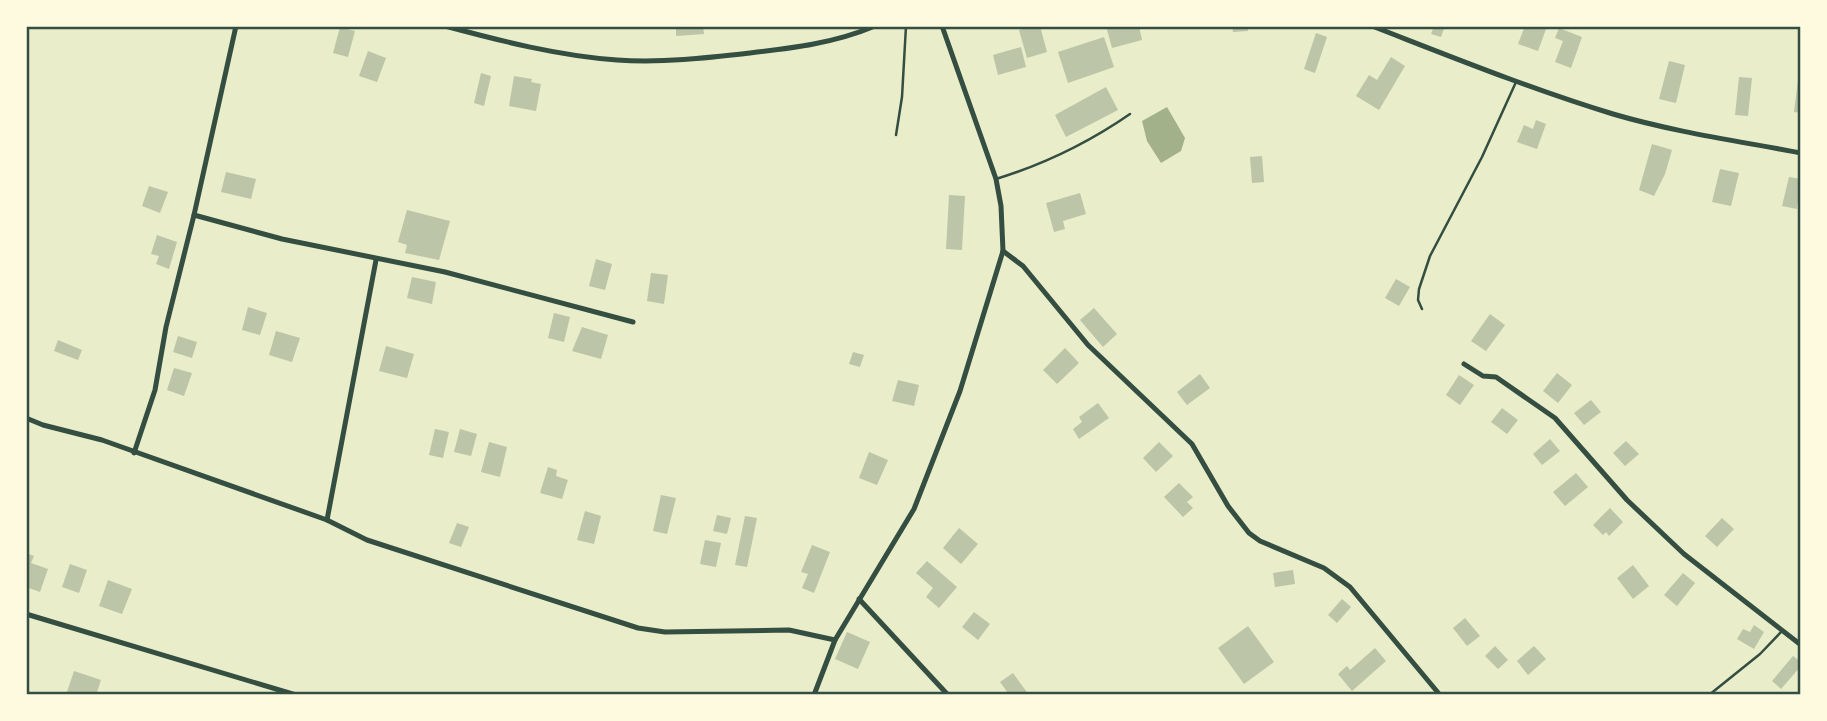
<svg xmlns="http://www.w3.org/2000/svg" width="1827" height="721" viewBox="0 0 1827 721" font-family="'DejaVu Sans',sans-serif">
<style>
.water{fill:#a3b18a}
.building{fill:#bcc5a7}
.lines{fill:none;stroke-linecap:round;stroke-linejoin:round}
.service{stroke:#344e41;stroke-width:2.5}
.minor{stroke:#344e41;stroke-width:5}
.neatline{fill:none;stroke:#344e41;stroke-width:2.5}
</style>
<rect width="100%" height="100%" fill="#e9edc9"/>
<path class="water" d="M1167,107L1185,138L1181,151L1161,163L1147,141L1142,121Z"/>
<g class="building">
<path d="M676,26H703L704,34L676,36Z"/>
<path d="M1032,26H1040L1047,52L1027,58L1019,30Z"/>
<path d="M1106,26H1139L1142,40L1112,48Z"/>
<path d="M1232,26H1247L1248,31L1233,32Z"/>
<path d="M1434,26H1445L1441,37L1431,34Z"/>
<path d="M1525,26L1546,29L1538,51L1518,44Z"/>
<path d="M340,27L355,31L348,57L333,53Z"/>
<path d="M1559,28L1582,37L1571,68L1555,62L1563,41L1555,38Z"/>
<path d="M1316,33L1327,37L1315,73L1304,69Z"/>
<path d="M1104,37L1114,67L1068,83L1058,52Z"/>
<path d="M1021,47L1026,67L998,75L993,55Z"/>
<path d="M368,51L386,58L377,82L359,76Z"/>
<path d="M1391,57L1405,66L1379,110L1356,96L1369,75L1377,80Z"/>
<path d="M1669,61L1685,65L1676,103L1659,99Z"/>
<path d="M481,73L491,76L484,106L474,103Z"/>
<path d="M514,76L532,79L531,82L541,84L536,111L509,106Z"/>
<path d="M1739,77L1752,78L1748,116L1735,115Z"/>
<path d="M1798,80H1801V113L1794,112Z"/>
<path d="M1106,87L1118,110L1066,137L1055,115Z"/>
<path d="M1536,120L1546,124L1537,149L1517,142L1524,125L1533,129Z"/>
<path d="M1652,144L1672,150L1665,174L1654,196L1639,190Z"/>
<path d="M1262,156L1264,182L1252,183L1250,157Z"/>
<path d="M1720,169L1739,173L1731,206L1712,202Z"/>
<path d="M226,172L256,179L251,199L221,192Z"/>
<path d="M1789,177L1801,179L1797,209L1782,206Z"/>
<path d="M149,186L168,192L160,213L142,206Z"/>
<path d="M1080,193L1086,214L1063,221L1065,229L1054,232L1046,203Z"/>
<path d="M949,195L965,196L962,250L946,249Z"/>
<path d="M407,210L450,221L439,260L405,253L407,245L398,242Z"/>
<path d="M157,235L177,242L169,269L156,264L159,256L151,254Z"/>
<path d="M596,259L612,264L605,290L589,286Z"/>
<path d="M651,273L668,275L664,304L647,301Z"/>
<path d="M412,277L436,282L432,304L407,298Z"/>
<path d="M1396,279L1410,287L1399,306L1385,298Z"/>
<path d="M248,307L267,313L260,335L242,330Z"/>
<path d="M1094,308L1117,334L1103,347L1080,320Z"/>
<path d="M554,313L570,317L564,342L548,338Z"/>
<path d="M1490,314L1505,325L1486,351L1471,341Z"/>
<path d="M582,327L608,335L601,359L572,351Z"/>
<path d="M276,331L300,338L292,362L269,355Z"/>
<path d="M178,336L197,342L192,358L173,352Z"/>
<path d="M58,340L82,350L78,360L54,351Z"/>
<path d="M386,346L414,354L407,378L379,371Z"/>
<path d="M1065,348L1079,363L1057,384L1043,370Z"/>
<path d="M853,352L864,355L860,367L849,364Z"/>
<path d="M174,368L192,373L184,396L167,390Z"/>
<path d="M1557,373L1572,385L1558,403L1543,391Z"/>
<path d="M1200,374L1210,388L1187,405L1177,392Z"/>
<path d="M1459,375L1474,385L1460,405L1446,395Z"/>
<path d="M898,380L919,385L914,406L892,401Z"/>
<path d="M1591,400L1601,412L1584,425L1574,413Z"/>
<path d="M1098,403L1109,418L1079,439L1073,429L1082,422L1079,417Z"/>
<path d="M1502,408L1518,420L1507,434L1491,422Z"/>
<path d="M435,429L449,432L443,458L429,455Z"/>
<path d="M460,429L477,434L471,456L454,452Z"/>
<path d="M1550,439L1560,451L1542,465L1533,454Z"/>
<path d="M1626,441L1639,454L1625,466L1613,453Z"/>
<path d="M489,442L507,447L500,477L481,472Z"/>
<path d="M1159,442L1173,456L1156,472L1143,458Z"/>
<path d="M869,452L888,460L877,485L859,478Z"/>
<path d="M548,467L557,470L556,476L568,480L562,499L540,493Z"/>
<path d="M1576,473L1588,487L1565,506L1553,492Z"/>
<path d="M1179,483L1193,497L1187,502L1193,508L1183,517L1164,497Z"/>
<path d="M661,495L676,498L667,534L653,531Z"/>
<path d="M1610,508L1623,522L1609,536L1606,532L1603,535L1593,525Z"/>
<path d="M585,511L601,516L594,544L577,540Z"/>
<path d="M717,515L731,518L727,534L713,531Z"/>
<path d="M745,516L757,518L747,567L735,565Z"/>
<path d="M1722,518L1734,529L1717,547L1705,536Z"/>
<path d="M457,523L469,527L461,547L449,543Z"/>
<path d="M959,528L978,544L961,564L943,548Z"/>
<path d="M705,540L721,543L716,567L700,564Z"/>
<path d="M812,545L830,552L814,593L802,588L808,574L801,572Z"/>
<path d="M26,553L34,556L31,563L48,569L40,592L26,587Z"/>
<path d="M927,561L957,587L939,608L926,597L933,588L916,573Z"/>
<path d="M70,564L87,570L79,593L62,587Z"/>
<path d="M1633,565L1649,586L1633,599L1617,578Z"/>
<path d="M1293,570L1295,584L1275,587L1273,573Z"/>
<path d="M1683,573L1695,583L1677,606L1664,595Z"/>
<path d="M108,580L132,589L122,614L99,606Z"/>
<path d="M1342,599L1351,607L1337,623L1328,615Z"/>
<path d="M974,612L990,624L978,640L962,627Z"/>
<path d="M1465,618L1480,636L1467,646L1453,628Z"/>
<path d="M1754,625L1764,632L1754,649L1737,639L1743,629L1750,632Z"/>
<path d="M1248,626L1274,662L1244,684L1218,648Z"/>
<path d="M847,632L870,642L858,669L835,659Z"/>
<path d="M1495,646L1508,660L1498,669L1485,656Z"/>
<path d="M1534,646L1546,659L1528,675L1517,661Z"/>
<path d="M1375,648L1386,661L1352,691L1338,674L1347,666L1350,670Z"/>
<path d="M1793,656L1801,662V666L1781,689L1772,681Z"/>
<path d="M74,671L101,680L96,695H76L67,692Z"/>
<path d="M1013,673L1029,695H1005L1008,693L1000,682Z"/>
</g>
<g class="lines">
<g class="service">
<path d="M896,135L902,97L906,26"/>
<path d="M996,179C1045,164 1088,143 1130,114"/>
<path d="M1422,309L1418,300L1419,289L1430,256L1482,157L1516,82"/>
<path d="M1709,695L1760,654L1782,631"/>
</g>
<g class="minor">
<path d="M445,26C501,41 559,56 617,60C662,63 706,58 750,53C793,48 835,43 875,26"/>
<path d="M1372,26C1452,57 1531,89 1613,114C1674,132 1738,141 1801,153"/>
<path d="M194,215L282,239L445,272L633,322"/>
<path d="M1003,251L1023,266L1088,345L1192,444L1228,506L1249,533L1260,541L1324,568L1350,587L1440,695"/>
<path d="M1464,364L1483,376L1496,377L1555,418L1627,500L1684,554L1801,645"/>
<path d="M26,418L43,425L102,440L327,520L367,540L638,628L665,632L789,630L835,640"/>
<path d="M134,453L155,390L166,327L194,215L236,26"/>
<path d="M327,520L376,260"/>
<path d="M859,599L948,695"/>
<path d="M26,614L296,695"/>
<path d="M814,695L835,640L914,509L960,391L1003,251L1001,206L996,179L942,26"/>
</g>
</g>
<rect width="1827" height="721" fill="none" stroke="#fefae0" stroke-width="56"/>
<rect x="28" y="28" width="1771" height="665" class="neatline"/>
</svg>
